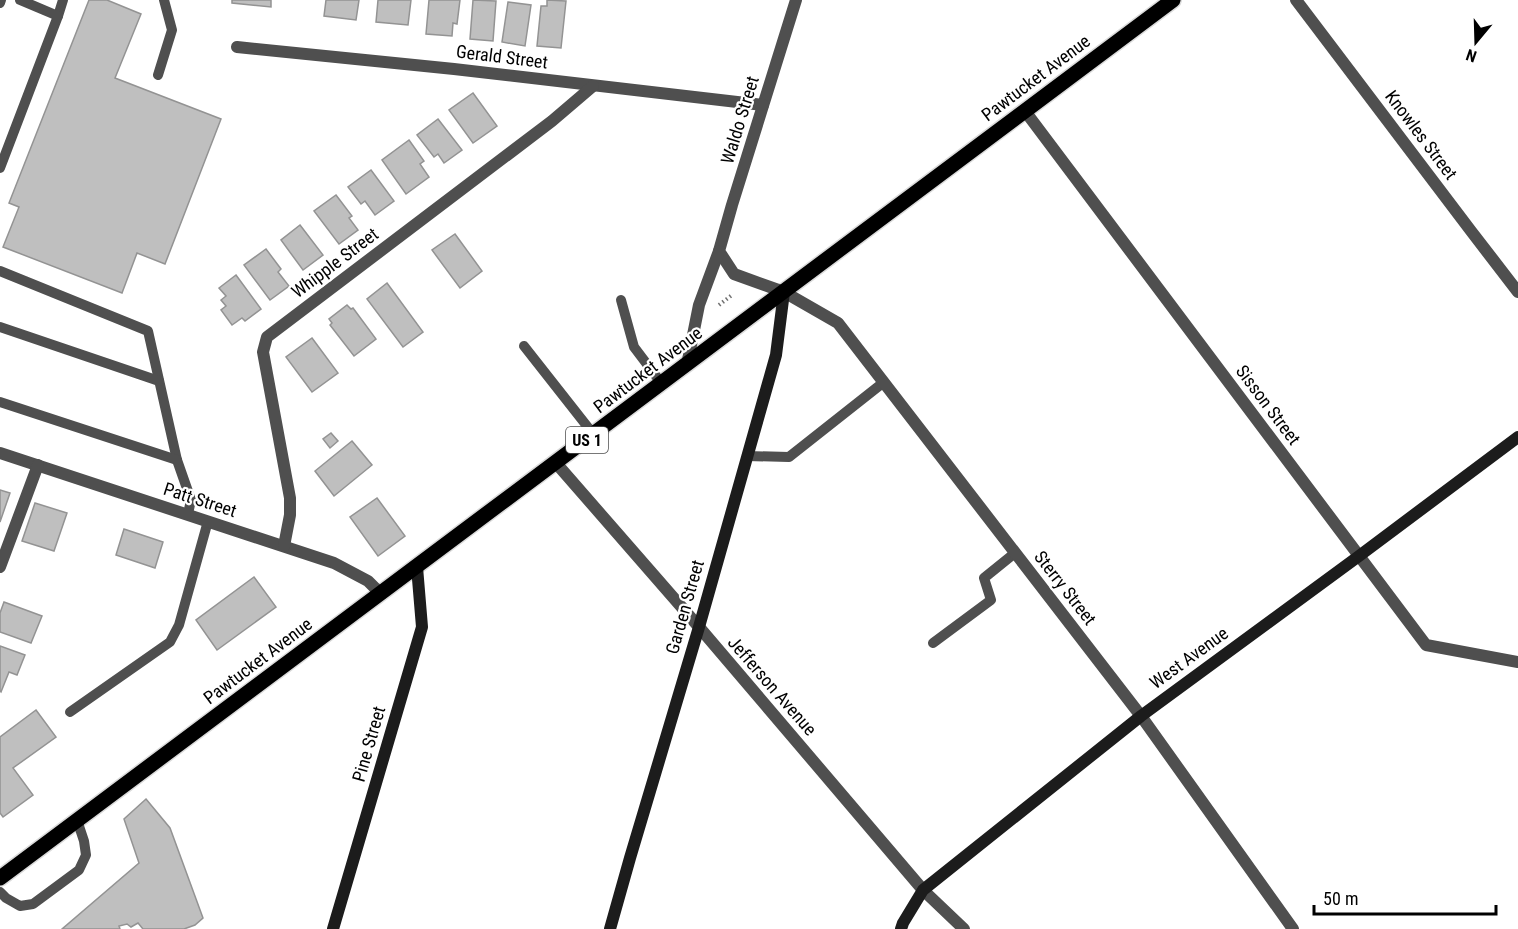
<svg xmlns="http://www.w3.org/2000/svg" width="1518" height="929" viewBox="0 0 1518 929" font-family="'Roboto Condensed',sans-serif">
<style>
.building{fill:#bfbfbf;stroke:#939393;stroke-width:1.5}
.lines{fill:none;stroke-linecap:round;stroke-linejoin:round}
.primary-casing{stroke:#dbdbdb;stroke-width:18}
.path{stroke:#717171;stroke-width:4;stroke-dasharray:1.5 3;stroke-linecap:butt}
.lane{stroke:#4f4f4f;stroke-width:10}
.street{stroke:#4f4f4f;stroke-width:12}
.secondary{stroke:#1c1c1c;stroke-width:12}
.primary{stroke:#000;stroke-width:15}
.labels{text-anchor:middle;stroke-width:4.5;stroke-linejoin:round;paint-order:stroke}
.shield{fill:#fff;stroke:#4c4c4c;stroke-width:1.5}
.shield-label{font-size:16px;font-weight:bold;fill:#000}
.street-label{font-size:18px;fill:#000;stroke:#fff}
</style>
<rect width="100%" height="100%" fill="#fff"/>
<g class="building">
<path d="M89,0H107L141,14L115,78L221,119L165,264L137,253L122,293L3,247L19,207L9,203Z"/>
<path d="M232,0H271V7L232,3Z"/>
<path d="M326,0H359L356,20L324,16Z"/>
<path d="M378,0H411L408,25L376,22Z"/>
<path d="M429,0H460L457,24L453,23L452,36L426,34Z"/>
<path d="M473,0L496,1L493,41L470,39Z"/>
<path d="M547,0L566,1L561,48L537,46L541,6H547Z"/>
<path d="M508,2L531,5L525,46L502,42Z"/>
<path d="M473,93L497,126L473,143L449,110Z"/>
<path d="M438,119L462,150L444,163L438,154L434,157L417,135Z"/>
<path d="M409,140L424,161L420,164L429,177L406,194L382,160Z"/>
<path d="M371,170L394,201L375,215L365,201L361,204L348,187Z"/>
<path d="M336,195L352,216L349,218L358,230L339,244L314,211Z"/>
<path d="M300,225L323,255L303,270L281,240Z"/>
<path d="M455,234L482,271L460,288L432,250Z"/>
<path d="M266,249L281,269L278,272L289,286L270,300L244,265Z"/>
<path d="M236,275L261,309L245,321L242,318L232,325L221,310L226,306L221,300L226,296L219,288Z"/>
<path d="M387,283L423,332L403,347L367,299Z"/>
<path d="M347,305L351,309L353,308L376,339L354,356L330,325L332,323L329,319Z"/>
<path d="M312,338L338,373L312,392L286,357Z"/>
<path d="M331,433L338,441L330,448L323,439Z"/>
<path d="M352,441L372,465L334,496L315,471Z"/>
<path d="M0,490L10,493L0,522Z"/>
<path d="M377,498L405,536L378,556L350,517Z"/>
<path d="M35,503L67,513L54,551L22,541Z"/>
<path d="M124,529L163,542L155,568L116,555Z"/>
<path d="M254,577L276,607L217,650L196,620Z"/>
<path d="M4,602L42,616L31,643L0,632V613Z"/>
<path d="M0,646L25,655L17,675L9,672L1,692L0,691Z"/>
<path d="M36,710L56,737L13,768L33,795L3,817L0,813V737Z"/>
<path d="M146,799L170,828L203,918L195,925L184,929H143L138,923L131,927L127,924L119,926L120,929H62L139,863L124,819Z"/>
</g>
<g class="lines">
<g class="primary-casing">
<path id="primary" d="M0,878L1173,0"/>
</g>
<path class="path" d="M719,305L732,295"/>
<g class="lane">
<path d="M0,3L1,0"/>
<path d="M58,16L63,0"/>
<path d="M158,75L172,30L164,0"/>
<path d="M0,168L58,16L20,0"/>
<path d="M0,271L148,331L177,460L191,500L188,514"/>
<path d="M621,300L634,347L662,384"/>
<path d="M0,327L159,381"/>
<path d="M524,346L594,435"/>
<path d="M0,402L177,460"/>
<path d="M747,456L789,457L884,382"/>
<path d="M933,643L991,600L984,578L1015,553"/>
<path d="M70,712L170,642L179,625L208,521"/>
<path d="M0,892L6,898L20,906L33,904L79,870L86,855L84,841L77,820"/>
</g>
<g class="street">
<path d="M796,0L732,205L719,251L734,274L784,292L838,323L1141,716L1293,929"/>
<path d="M1296,0L1471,231L1518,292"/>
<path d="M237,47L454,69L763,105"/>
<path d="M1025,111L1426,645L1518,662"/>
<path d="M687,365L699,305L719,251"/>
<path d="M0,453L334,563L368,581L381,594"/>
<path d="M556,463L699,627L923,890L964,929"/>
<path d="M284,546L290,515V498L263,352L267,337L552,121L593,86"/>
<path d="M0,567L38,465"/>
</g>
<g class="secondary">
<path d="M333,929L422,627L417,567"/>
<path d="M610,929L630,858L699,627L776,355L784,292"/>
<path d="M901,929L903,923L923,890L1141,716L1359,556L1518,437"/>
</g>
<use href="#primary" class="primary"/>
</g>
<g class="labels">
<rect class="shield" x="566" y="427" width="42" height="26" rx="4.5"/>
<g class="shield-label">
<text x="587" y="446">US 1</text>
</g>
<g class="street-label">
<text transform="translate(502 57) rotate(7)" y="6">Gerald Street</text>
<text transform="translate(1036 78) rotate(-37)" y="6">Pawtucket Avenue</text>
<text transform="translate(740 120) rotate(-73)" y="6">Waldo Street</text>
<text transform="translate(1421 135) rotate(53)" y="6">Knowles Street</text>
<text transform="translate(335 263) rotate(-37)" y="6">Whipple Street</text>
<text transform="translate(648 370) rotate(-37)" y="6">Pawtucket Avenue</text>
<text transform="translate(1268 405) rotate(53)" y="6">Sisson Street</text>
<text transform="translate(200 500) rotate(18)" y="6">Patt Street</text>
<text transform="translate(1065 588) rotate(52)" y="6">Sterry Street</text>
<text transform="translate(685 607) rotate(-74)" y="6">Garden Street</text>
<text transform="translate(1189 658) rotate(-36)" y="6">West Avenue</text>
<text transform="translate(258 661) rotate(-37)" y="6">Pawtucket Avenue</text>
<text transform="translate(772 686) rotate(49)" y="6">Jefferson Avenue</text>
<text transform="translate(369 744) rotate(-74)" y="6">Pine Street</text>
</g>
</g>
<g transform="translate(1476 42) rotate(199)" stroke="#ffffff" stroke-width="4.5" paint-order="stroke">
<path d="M0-4.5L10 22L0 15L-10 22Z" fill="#000000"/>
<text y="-9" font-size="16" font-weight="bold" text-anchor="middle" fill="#000000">N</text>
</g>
<path d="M1314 905v9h182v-9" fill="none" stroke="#000000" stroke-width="3"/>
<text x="1323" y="905" font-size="18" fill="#000000" stroke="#ffffff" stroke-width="4.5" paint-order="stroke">50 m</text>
</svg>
